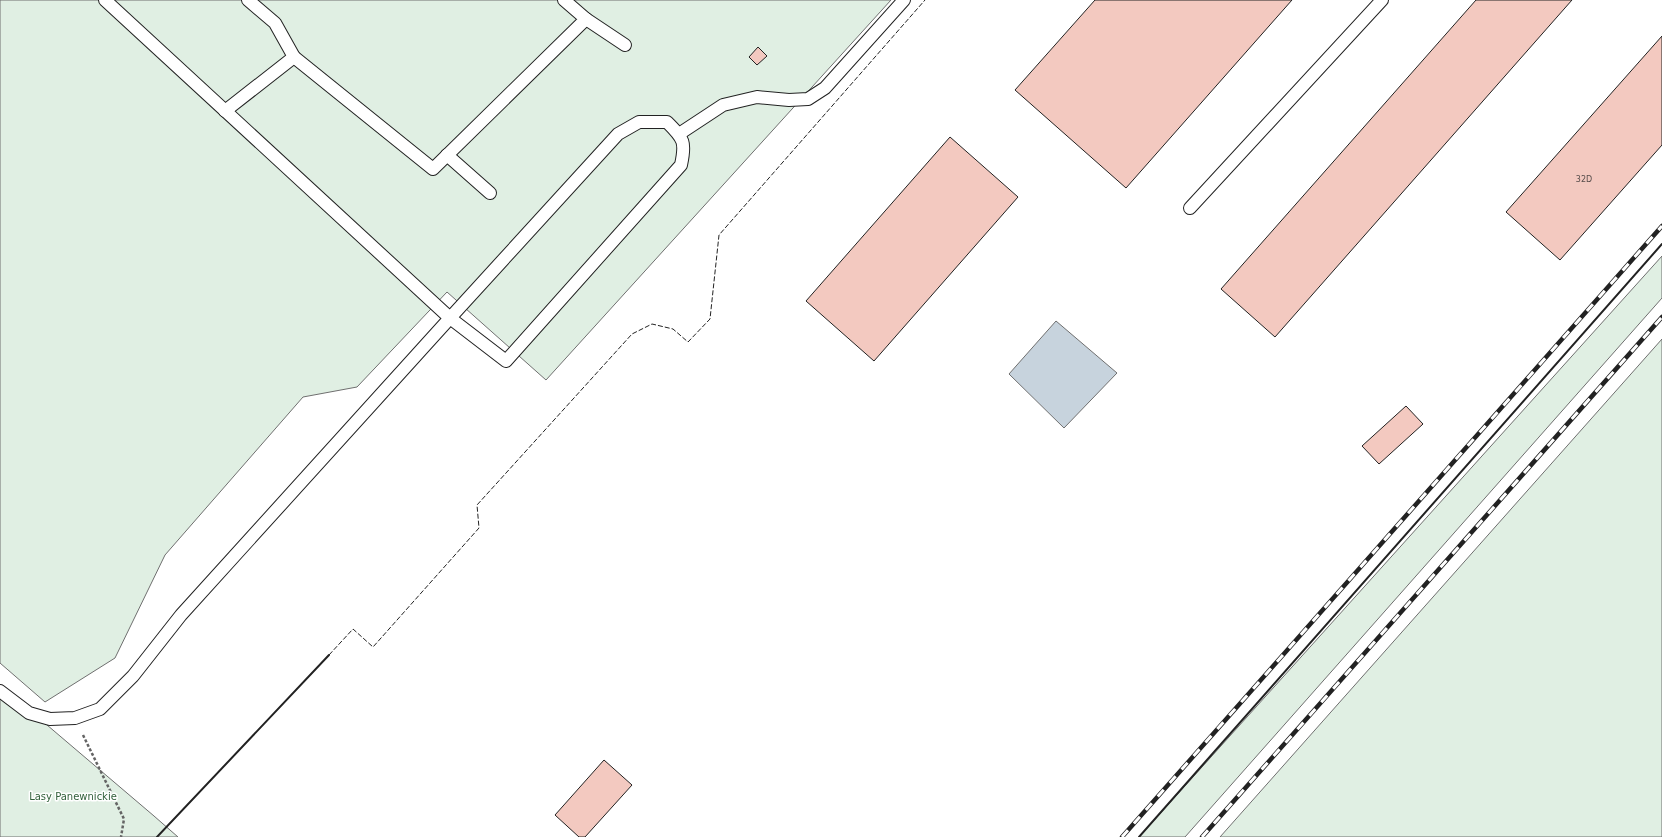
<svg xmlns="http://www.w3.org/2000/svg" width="1662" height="837" viewBox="0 0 1662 837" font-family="'DejaVu Sans',sans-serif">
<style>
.green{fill:#e0efe3;stroke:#6f6f6f}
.water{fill:#c7d3dd;stroke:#6f6f6f}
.building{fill:#f3c9c0;stroke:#222}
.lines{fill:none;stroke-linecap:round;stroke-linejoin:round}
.lane-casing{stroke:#222;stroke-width:14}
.path{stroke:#646464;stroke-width:2.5;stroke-dasharray:3 2;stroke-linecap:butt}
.lane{stroke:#fff;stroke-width:12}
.rail-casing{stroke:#222;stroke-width:4.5}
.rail{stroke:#fff;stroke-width:3;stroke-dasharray:9;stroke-linecap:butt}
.fence{stroke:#222;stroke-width:1;stroke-dasharray:5 2;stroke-linecap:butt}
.wall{stroke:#222;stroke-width:2}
.labels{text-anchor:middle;stroke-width:3;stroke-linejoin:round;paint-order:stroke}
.number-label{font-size:8px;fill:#564c4a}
.park-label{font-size:10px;fill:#2f5e38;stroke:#fff}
</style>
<rect width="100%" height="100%" fill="#fff"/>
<g class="green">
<path d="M0,0H891L546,380L447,292L357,387L303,397L165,555L115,658L45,702L0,663Z"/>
<path d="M1662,256V298L1185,837H1139Z"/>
<path d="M1662,339V837H1220Z"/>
<path d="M0,685L154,816L178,837H0Z"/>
</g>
<path class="water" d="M1056,321L1117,373L1064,428L1009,374Z"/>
<g class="building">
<path d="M1095,0H1292L1126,188L1015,90Z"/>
<path d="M1476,0H1572L1275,337L1221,289Z"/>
<path d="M1662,36V145L1560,260L1506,212Z"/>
<path d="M758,47L767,56L757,65L749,57Z"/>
<path d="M950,137L1018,197L874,361L806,301Z"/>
<path d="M1406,406L1423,424L1379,464L1362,446Z"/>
<path d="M604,760L632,785L585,837H579L555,815Z"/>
</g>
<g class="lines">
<g class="lane-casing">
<g id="lane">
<path d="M248,0L275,23L294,57"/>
<path d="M586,19L625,45"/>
<path d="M225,111L294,57L433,169L586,19L564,0"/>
<path d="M639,122H667C684,139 686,142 681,165L506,361L450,318L618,134Z"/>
<path d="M679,134L723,105L757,97L789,100L808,99L825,88L904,0"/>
<path d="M447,155L490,193"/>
<path d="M1190,208L1382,0"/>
<path d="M0,691L29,713L50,719L75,718L100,709L133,676L181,615L450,318L105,0"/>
</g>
</g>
<path class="path" d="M83,735L124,819L121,837"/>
<use href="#lane" class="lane"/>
<g class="rail-casing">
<g id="rail">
<path d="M1122,837L1662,226"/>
<path d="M1202,837L1662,317"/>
</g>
</g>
<use href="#rail" class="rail"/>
<path class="fence" d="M329,655L353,629L373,647L479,528L477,505L632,334L652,324L673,329L688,342L710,319L719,235L925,0"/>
<g class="wall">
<path d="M157,837L329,655"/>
<path d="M1139,837L1662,244"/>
</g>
</g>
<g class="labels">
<g class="number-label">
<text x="1584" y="182">32D</text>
</g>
<g class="park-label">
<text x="73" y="800">Lasy Panewnickie</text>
</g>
</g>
</svg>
